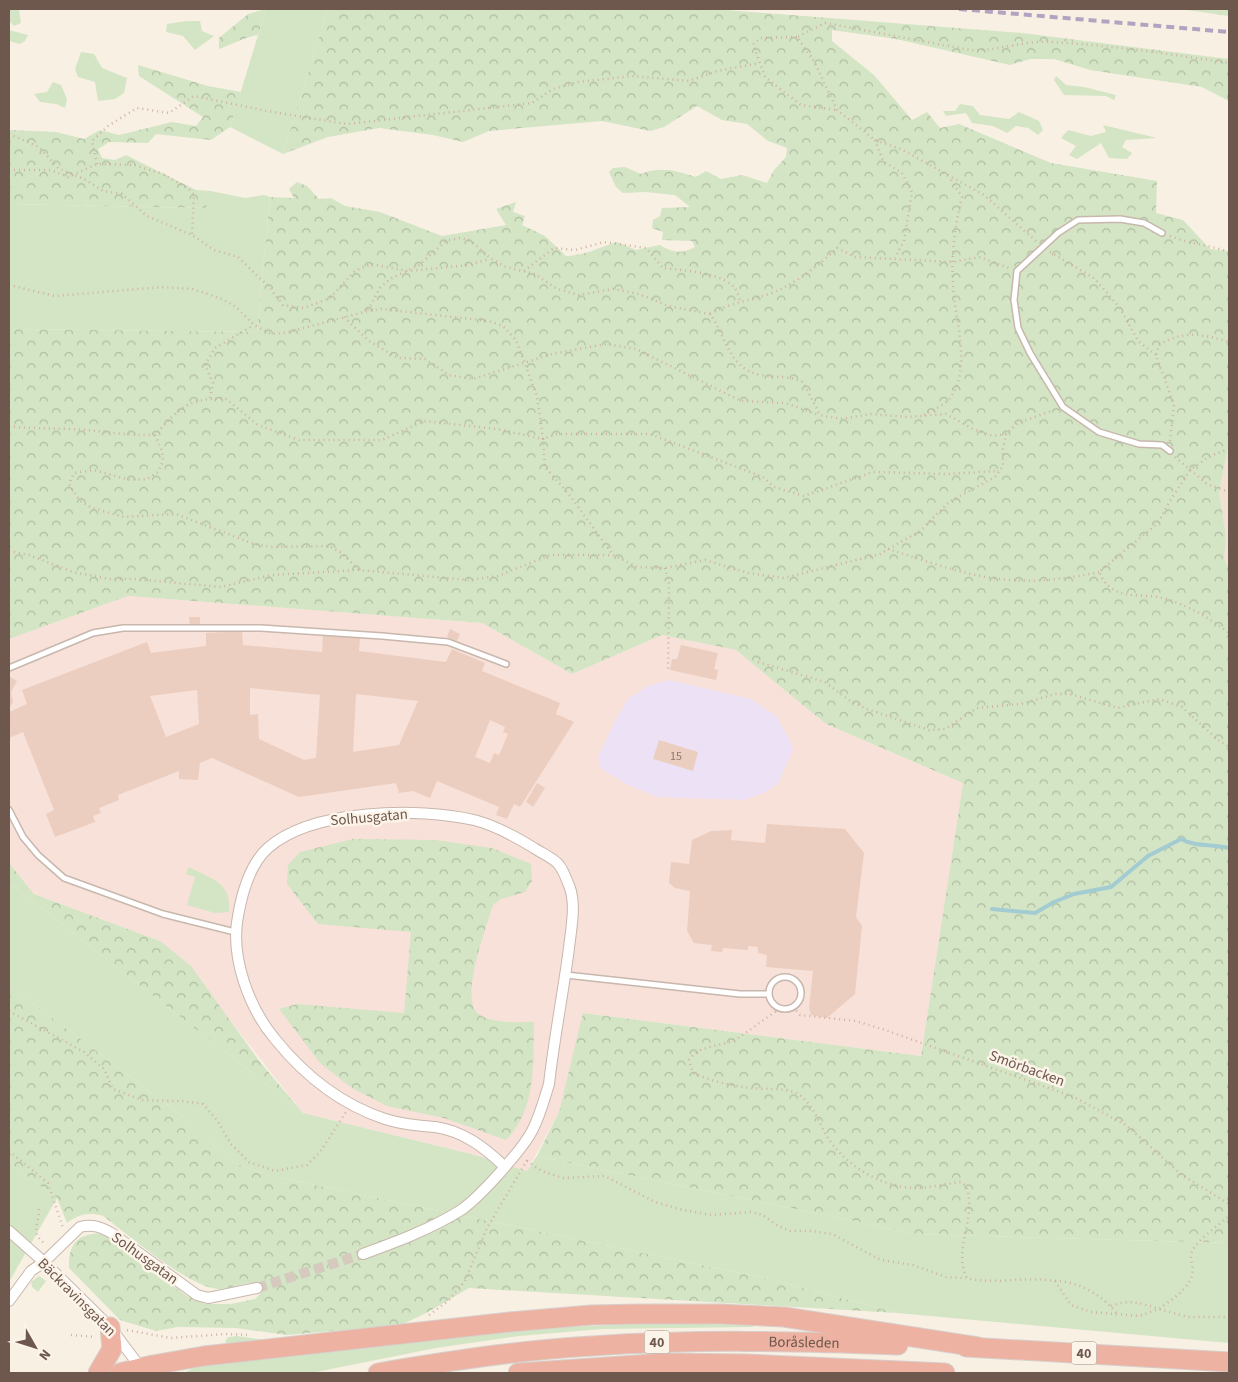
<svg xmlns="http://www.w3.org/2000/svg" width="1238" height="1382" viewBox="0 0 1238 1382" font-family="'Source Sans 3',sans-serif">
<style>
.residential{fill:#f0e1d3}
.commercial{fill:#f8e1d9}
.education{fill:#ede1f5}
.grass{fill:#d3e5c4}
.forest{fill:url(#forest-crowns)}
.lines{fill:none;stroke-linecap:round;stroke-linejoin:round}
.stream{stroke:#a2ccd1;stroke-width:4}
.building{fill:#ebcebf;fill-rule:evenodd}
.street-tunnel{stroke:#d6cabe;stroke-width:10;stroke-dasharray:10 5;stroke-linecap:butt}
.lane-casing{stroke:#c8b7ac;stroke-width:8}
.street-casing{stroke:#c8b7ac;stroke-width:12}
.highway-casing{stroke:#d6d0cd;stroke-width:21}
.path{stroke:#d0b2a2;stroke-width:2.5;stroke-dasharray:1 4;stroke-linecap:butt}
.lane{stroke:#fff;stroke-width:5}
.street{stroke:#fff;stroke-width:10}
.highway{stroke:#edb2a1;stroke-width:19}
.rail{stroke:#b2a4c1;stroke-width:4;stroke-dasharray:8 5;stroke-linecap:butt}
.labels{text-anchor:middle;stroke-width:5;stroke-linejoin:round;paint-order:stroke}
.number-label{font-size:12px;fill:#8d756a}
.shield{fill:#fdf4e9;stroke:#99867c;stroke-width:1}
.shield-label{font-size:14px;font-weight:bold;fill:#6e574d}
.street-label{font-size:15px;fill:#6e574d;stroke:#fdf4e9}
</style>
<defs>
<pattern id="forest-crowns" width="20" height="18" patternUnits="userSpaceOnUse" patternTransform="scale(1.25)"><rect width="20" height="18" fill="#d3e5c4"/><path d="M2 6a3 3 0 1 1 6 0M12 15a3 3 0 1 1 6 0" fill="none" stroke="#afbca1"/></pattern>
</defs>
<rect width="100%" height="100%" fill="#f9f0e4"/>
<path class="residential" d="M1229,443V569L1224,559L1226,536L1219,492Z"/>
<path class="commercial" d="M128,596L482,623L572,674L662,635L736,650L826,724L963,783L921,1056L584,1013L559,1112L527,1171L471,1154L303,1113L226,1015L160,941L34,894L9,863V639Z"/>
<path class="education" d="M669,680L751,699L776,716L790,740L793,750L778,784L764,793L744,800L657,797L628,785L601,769L598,757L615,721L628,699L648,686Z"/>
<g class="grass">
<path d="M9,9H19L21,23L14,26L9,21Z"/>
<path d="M266,9H328L283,154L230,127Z"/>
<path d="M187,21H200L202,31L214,36L195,50L183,36L166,32L167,24Z"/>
<path d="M9,30L28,35L25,41L20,44L9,41Z"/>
<path d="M81,52L94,54L102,68L127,78L124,93L115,99L98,101L95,82L78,77L75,69Z"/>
<path d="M1056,76L1066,85L1084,87L1116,95L1114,100L1106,96L1064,95L1054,80Z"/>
<path d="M53,82L61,85L67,99L65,108L56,104L40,102L34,94L47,92Z"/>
<path d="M960,104L973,106L980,115L1009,119L1019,112L1039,121L1043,130L1038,135L1028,128L1016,126L1007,133L993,126L972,123L966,113L946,116L943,111H955Z"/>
<path d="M1103,125L1157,138L1126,140L1122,147L1132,153L1127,159L1109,158L1101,143L1077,159L1069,155L1076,146L1061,138L1068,130L1091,136L1106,132Z"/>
<path d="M211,191L245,198L264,195L270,197L257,332L9,329V204L205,208Z"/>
<path d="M189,867C211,879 232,882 229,912L215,913L187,905L195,877L186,874Z"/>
<path d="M9,883L303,1113L471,1154L527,1171L537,1156L916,1234L1229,1243V1343L897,1313L774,1280L271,1176L234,1163L181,1115L9,985Z"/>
<path d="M9,1163L57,1198L9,1282Z"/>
<path d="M39,1276L46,1281L38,1292L32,1287L31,1282Z"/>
<path d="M658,1323L753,1325V1327L602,1329L519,1336L436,1348L311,1373H184L197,1366L544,1328Z"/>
<path d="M237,1336L278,1342L228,1344L225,1342L228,1337Z"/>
</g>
<g class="forest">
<path d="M266,9L258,35C244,37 232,45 219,49V38L248,14Z"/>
<path d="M328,9H712L1022,33L1229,59V101L1202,87L1090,70L1054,59H1030L1010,65L896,39L832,30V41L874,75L912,120L927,112L940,128L959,124L1051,163L1157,181L1156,213L1183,220L1210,249L1229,251V443L1219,492L1226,536L1224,559L1229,569V1243L916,1234L537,1156L559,1112L583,1013L921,1056L963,783L826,724L736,650L662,635L572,674L482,623L128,596L9,639V329L257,332L270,197L294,198L289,189L297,182L307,186L319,199L331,198L345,206L380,212L442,236L506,225L496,209L516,202L513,212L525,216L522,225L545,236L566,256C586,255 598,248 617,242L636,250L660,245C673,253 682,254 695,247L692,241L662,240L663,232L652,228L653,220L660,216L662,208L690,207L675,195L645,192L623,193L616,187L609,172L613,168L625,167L641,174C660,166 677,171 696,177L706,171L721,179L742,175L767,183L774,170L786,157L787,148L768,141L747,124L722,120L697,106L664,127L650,131L602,121L489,131L463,142L433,135L379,128L328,137L283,154Z"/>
<path d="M1180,9H1229V16Z"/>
<path d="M138,65L208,86L241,92L230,127L211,140L156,134L148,143L109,142L98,149L102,158L115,160L126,155L196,190L211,191L206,208L9,204V130L56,132L84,139L100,130L119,135L172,122L196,126L203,117L139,76Z"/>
<path d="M353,839L435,840L492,848L531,864L532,881L525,892L501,899L493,905C487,926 457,1002 480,1015C496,1024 516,1022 534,1022C533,1062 537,1109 506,1140L444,1118L387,1106L352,1088L321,1064L279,1009L297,1004L404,1013L411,932L318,924L287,884L288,865L300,852Z"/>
<path d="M9,863L34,894L160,941L191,966L260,1062L303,1113L9,883Z"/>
<path d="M9,985L181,1115L234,1163L271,1176L774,1280L897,1313L469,1288L428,1312L401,1325L287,1335L235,1328L178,1327L156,1331L120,1320L69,1268C68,1243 79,1232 104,1234L187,1296L206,1304H231L255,1299L261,1293L260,1284C246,1280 233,1289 219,1289C189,1288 128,1234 103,1216C88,1212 79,1214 67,1223L57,1198L9,1163Z"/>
</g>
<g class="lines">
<path class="stream" d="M992,909L1035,913L1054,902L1074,894L1111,887L1148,856L1181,839C1195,847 1213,844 1229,848"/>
</g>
<g class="building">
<path d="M189,617H200V624L190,625Z"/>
<path d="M450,629L460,634L457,641L447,637Z"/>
<path d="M242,631L243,645L322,652L323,635L360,637L359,651L446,662L452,649L485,663L482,671L560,703L556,714L574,722L520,807L514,804L507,819L496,815L499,807L437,781L430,798L413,791L399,793L396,783L299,797L212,758L200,763L198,780L179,779V771L118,795L119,800L99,808L101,813L93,816L95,822L55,837L46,814L54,810L23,732L9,738V712L27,704L22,690L147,642L151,653L206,646V633ZM250,688L320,695L316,758L304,760L259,739L258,714L250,715ZM197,690L199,724L166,737L150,696ZM356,694L418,701L399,745L353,752ZM490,720L505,727L503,732L508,734L499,755L494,753L490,763L475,757Z"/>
<path d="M681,645L718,653L714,669L718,670L716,680L670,670L672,659H677Z"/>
<path d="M9,676L17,681L11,692L13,702L9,709Z"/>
<path d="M659,740L698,752L693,771L653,759Z"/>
<path d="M537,783L545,788L533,807L526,802Z"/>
<path d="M767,824L845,829L864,853L856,917L862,926L855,994L827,1018L811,1015L809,1007L813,971L766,967L767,955L758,953V947L748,946V950L723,948L722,952L711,951L712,945L694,943L687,931L690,891L675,888L669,883L671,862L689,864L692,840L711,831L732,830L731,840L765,843Z"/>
</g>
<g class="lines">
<path class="street-tunnel" d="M257,1288L363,1254"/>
<g class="lane-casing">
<g id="lane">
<path d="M1162,233L1144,223L1120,219L1078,220L1058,233L1017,271L1014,300L1018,328L1030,353L1063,407L1099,432L1139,444L1162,445L1170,451"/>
<path d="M9,668L93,633L123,628H261L382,636L448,642L506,664"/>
<path d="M9,810L23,837L38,855L64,878L163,914L235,932"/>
<path d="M566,975L740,994H768"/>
<circle cx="785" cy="993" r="16"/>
</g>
</g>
<g class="street-casing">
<g id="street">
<path d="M9,1231L44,1262L110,1327L141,1368"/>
<path d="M363,1254C396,1242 431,1229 461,1210C479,1198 522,1150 532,1131C540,1116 544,1100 549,1084C554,1039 563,994 569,948C571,929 576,906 570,888C567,881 564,871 559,865C554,858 541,853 534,848C516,837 495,825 474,820C419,807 312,809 268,848C250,864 242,893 238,916C230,957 249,1008 275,1039C304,1075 340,1104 385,1119C401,1124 418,1126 435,1127C463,1131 484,1147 504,1166"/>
<path d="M9,1301L31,1271L44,1262L80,1227C93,1224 102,1227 113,1234L197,1295L208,1298L257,1288"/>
</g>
</g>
<g class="highway-casing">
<g id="highway">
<path d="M966,1347L1229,1362"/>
<path d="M98,1373L112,1349L110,1327"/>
<path d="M120,1373L153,1365L204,1356L510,1322L591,1315L641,1314H720L784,1317L978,1347"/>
<path id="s1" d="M378,1373C449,1361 520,1350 592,1346C694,1339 796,1341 898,1345"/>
<path d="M518,1373L666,1363L746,1364L945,1373"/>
</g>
</g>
<g class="path">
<path d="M797,37L761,38L753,44L765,77L801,105L837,110"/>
<path d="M9,134L39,147L58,168L86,180L103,191L122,194L147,216L192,235L214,250L238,257L269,287L283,305L304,308L330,298L355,271L371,264L408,271L469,265L489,259"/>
<path d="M875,140L883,161L902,173L912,192L904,241L895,258"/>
<path d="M97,164L92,141L108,126L137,108L169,113L194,96L267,111L347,124L532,103L553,89L578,82L632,76L689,81L717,71L760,63"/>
<path d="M9,170H51L68,177L97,164L134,165L163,174L189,189L194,195L192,235"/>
<path d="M1170,236C1189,244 1210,245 1229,252"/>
<path d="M1036,241L984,195L901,149L875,140L837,110L814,61L797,37L825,23L970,50C997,52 1023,40 1050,42C1110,45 1170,54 1229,63"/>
<path d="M1050,252L1094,278L1120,308L1138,341L1156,355"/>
<path d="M524,271L554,248L575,250L604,242L646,248L663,268C681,270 727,273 736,290C738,293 739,298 740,301"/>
<path d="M9,285L55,296L162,287L193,289L222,299L236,307L254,325L271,334L285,333L368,311L381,309L489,321L503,326L516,340L537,396L543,439L556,434H650L763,477L774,487L804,496L873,472L947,474L999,471"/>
<path d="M368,310L380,288L390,279L419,265L446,241L460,238L471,241L490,258L506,267L535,274L557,289L579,295L613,289L639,294L668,306L710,314C726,336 728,368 760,375C777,378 786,375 803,382L820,415L841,419L871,414L907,417L946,414L973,429L993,436L1006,434L1018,423L1054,410"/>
<path d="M710,314C730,303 748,301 769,294C794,285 818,266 837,248L855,257L953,262L979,257L1009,268"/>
<path d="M344,317L369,341L398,358L425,359L449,375L473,379L552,354L606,344L636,349L741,401L785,403L819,415"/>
<path d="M210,398L213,383L205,365L215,348L254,325"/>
<path d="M924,415C932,410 945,405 950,398C973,366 954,320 953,284C951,254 955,226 962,197L949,177"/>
<path d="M9,426C30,429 49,428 70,429C99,430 126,436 155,435C179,408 187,399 225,398L258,425L299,440H382L424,421L497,429L543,439L545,467L571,497L613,555L637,567L665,568L705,560L748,573L784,578L880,554L920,531L949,502L995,477L1003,466V449L1006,434"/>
<path d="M155,435L162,451L163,461L158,472L147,479L130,480L94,470L74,473L69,484L79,500L92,508L124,517L176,514L254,544L271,547L329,546L342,553L359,570"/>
<path d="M1170,441L1174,405L1156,355L1159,345C1183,330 1203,334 1229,342"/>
<path d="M1229,449L1210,456L1190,470L1170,501L1158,523L1099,572C1113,604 1140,591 1166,599C1190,606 1209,618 1229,633"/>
<path d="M1175,457L1207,484L1229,492"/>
<path d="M888,549C924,560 962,575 1000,579C1034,583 1066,579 1099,572"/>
<path d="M9,551L29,555L73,572L109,579H134L221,587L272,575L359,570L469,580L498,576L550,555H613"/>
<path d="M665,568L669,584L668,671"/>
<path d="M758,662L825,682L850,701L867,709L929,730L945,729L977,708L1021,704L1055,694H1070L1117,708L1159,699L1182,707L1218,740L1229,747"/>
<path d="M793,1007L800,1015L856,1021L885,1030L1074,1097L1126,1125L1182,1175L1229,1204"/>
<path d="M780,1009C765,1018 752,1029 738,1038C721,1048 701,1043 689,1060L693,1073C712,1081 730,1086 751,1088C766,1090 784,1087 796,1093C813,1102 818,1122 827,1136C844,1165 882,1188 916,1188C931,1188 946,1183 961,1182L966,1186C978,1217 952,1249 967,1278C995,1285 1025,1276 1055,1281L1071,1305L1091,1312L1139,1316L1159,1309L1188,1317H1229"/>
<path d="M9,1011L84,1052L104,1069L113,1089L142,1100L182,1101L203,1104L217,1120L231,1144L249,1162L275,1171L307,1165L320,1152L346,1112"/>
<path d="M9,1151L48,1183L63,1228"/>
<path d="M527,1161L542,1171L563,1178L605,1176L655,1202L679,1209L711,1215L751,1212L763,1215L778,1226L790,1231H812L832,1234L881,1260L913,1265L946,1277L966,1278"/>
<path d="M39,1209C39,1227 29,1231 46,1245"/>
<path d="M1055,1281C1078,1281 1103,1295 1117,1314"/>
<path d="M1111,1306C1129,1299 1142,1303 1159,1309C1171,1300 1188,1290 1192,1275C1195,1265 1187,1258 1194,1248C1202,1236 1218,1226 1229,1216"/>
<path d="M429,1315L448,1301L465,1281L487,1228L529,1157"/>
<path d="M127,1330L171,1338L225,1334L247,1335"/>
<path d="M71,1335L96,1337"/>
</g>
<use href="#lane" class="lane"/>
<use href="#street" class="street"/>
<use href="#highway" class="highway"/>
<path class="rail" d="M959,9L1229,32"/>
</g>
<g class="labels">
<g class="number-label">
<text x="676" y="760">15</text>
</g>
<g class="shield">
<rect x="644.5" y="1330.5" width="25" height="23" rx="4"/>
<rect x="1071.5" y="1341.5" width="25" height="23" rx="4"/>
</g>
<g class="shield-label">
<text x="657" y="1347">40</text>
<text x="1084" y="1358">40</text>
</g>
<g class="street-label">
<text transform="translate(369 817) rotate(-5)" y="5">Solhusgatan</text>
<text transform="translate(1027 1068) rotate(20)" y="5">Smörbacken</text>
<text transform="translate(145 1258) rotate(36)" y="5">Solhusgatan</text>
<text transform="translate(77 1297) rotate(45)" y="5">Bäckravinsgatan</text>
<text dy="5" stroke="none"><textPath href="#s1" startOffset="428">Boråsleden</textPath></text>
</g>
</g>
<rect width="1238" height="1382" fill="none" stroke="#6e574d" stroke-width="20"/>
<g transform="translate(35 1347) rotate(129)" stroke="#fdf4e9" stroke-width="4" paint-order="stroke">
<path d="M0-4L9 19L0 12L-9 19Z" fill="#6e574d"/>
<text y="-8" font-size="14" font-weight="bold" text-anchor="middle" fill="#6e574d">N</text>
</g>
</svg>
